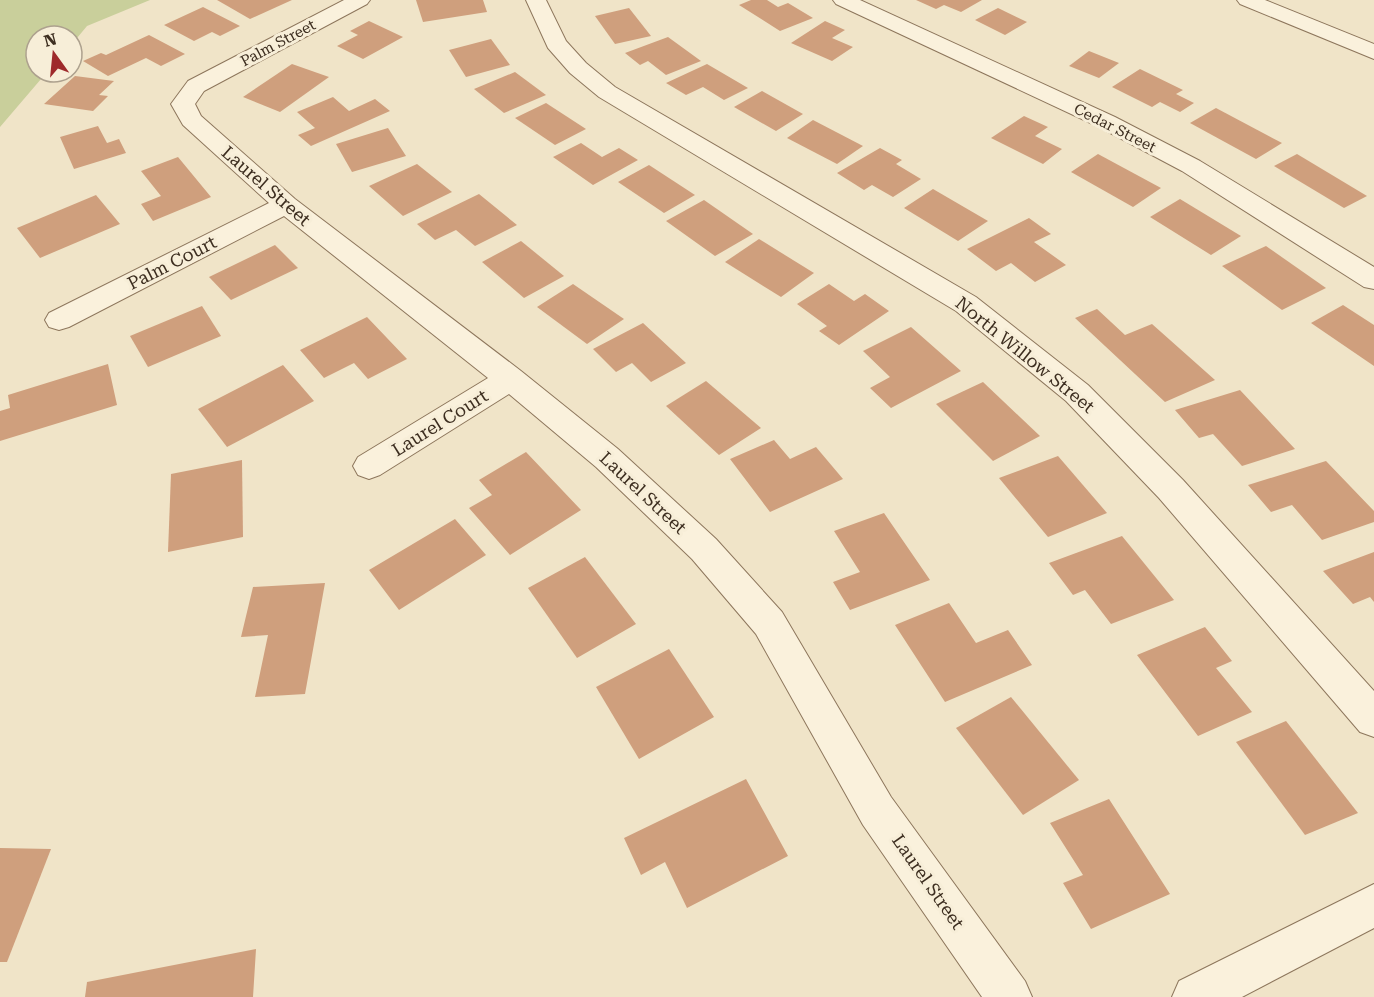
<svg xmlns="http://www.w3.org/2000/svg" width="1374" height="997" viewBox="0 0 1374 997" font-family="'Roboto Serif',serif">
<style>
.green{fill:#c9cf9b}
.building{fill:#cf9f7d}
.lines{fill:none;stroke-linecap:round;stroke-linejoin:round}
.minor-casing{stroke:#8d765c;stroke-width:2}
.minor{fill:#faf1dc;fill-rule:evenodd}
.labels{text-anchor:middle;stroke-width:6;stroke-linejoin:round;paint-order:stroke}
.far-street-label{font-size:15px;fill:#3d2e20;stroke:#f7eed8}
.street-label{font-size:18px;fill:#3d2e20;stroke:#f7eed8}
</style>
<rect width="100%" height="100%" fill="#f0e4c8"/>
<path class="green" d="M0,0H150L87,26L72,44V36H36V72H47L0,127Z"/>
<g class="building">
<path d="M217,0H292L250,19Z"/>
<path d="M416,0H483L487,12L423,22Z"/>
<path d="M751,0H767L778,7L788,3L813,18L780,31L739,5Z"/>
<path d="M916,0H982L961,12L944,5L936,9Z"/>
<path d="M203,7L240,26L220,36L212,32L194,41L164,25Z"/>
<path d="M629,8L651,36L615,44L595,16Z"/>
<path d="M998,8L1027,22L1005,35L975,20Z"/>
<path d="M369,21L403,37L363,59L337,46L358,35L350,31Z"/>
<path d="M825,21L845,30L832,38L853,47L832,61L791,43Z"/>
<path d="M149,35L185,54L161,66L146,58L108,76L83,61L101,53L106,55Z"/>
<path d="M668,37L701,61L666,75L648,61L640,65L625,53Z"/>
<path d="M491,39L510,65L466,77L449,50Z"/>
<path d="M1089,51L1119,63L1099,78L1069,66Z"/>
<path d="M292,64L329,77L280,112L243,97Z"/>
<path d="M707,64L748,88L724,100L703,87L686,95L666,83Z"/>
<path d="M1140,69L1183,90L1176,94L1194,103L1180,112L1160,102L1152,107L1112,87Z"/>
<path d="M515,72L546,95L504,113L474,89Z"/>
<path d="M75,76L114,81L99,95L108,96L93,111L44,104Z"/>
<path d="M762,91L803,114L776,131L734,107Z"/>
<path d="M333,97L349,111L375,99L390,111L311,146L298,135L315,128L297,112Z"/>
<path d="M546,103L586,129L555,145L515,118Z"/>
<path d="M1216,108L1282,143L1256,159L1190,123Z"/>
<path d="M1024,116L1048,127L1035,136L1062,149L1043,164L991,138Z"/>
<path d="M813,120L863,146L837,164L787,138Z"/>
<path d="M98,126L107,143L119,139L126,153L74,169L60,137Z"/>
<path d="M388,128L406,156L352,172L336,144Z"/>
<path d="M581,143L602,157L619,148L638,160L593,185L553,157Z"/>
<path d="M880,148L902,160L896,164L921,179L893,197L872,185L864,190L837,173Z"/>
<path d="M1098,154L1161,188L1133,207L1071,172Z"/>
<path d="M1297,154L1367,196L1344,208L1274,166Z"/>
<path d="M178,157L211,197L153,221L141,204L161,196L141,171Z"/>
<path d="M417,164L452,192L403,216L369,186Z"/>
<path d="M649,165L695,195L664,213L618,182Z"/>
<path d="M933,189L988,221L958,241L904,208Z"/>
<path d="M479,194L517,225L475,246L456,230L435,240L417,224Z"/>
<path d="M96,195L120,224L40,258L17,228Z"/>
<path d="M1180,199L1241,236L1211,255L1150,217Z"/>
<path d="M704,200L753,234L715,256L666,221Z"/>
<path d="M1029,218L1051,234L1034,242L1066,265L1035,282L1011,263L996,271L967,249Z"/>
<path d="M759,239L814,273L781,297L725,262Z"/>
<path d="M521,241L564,276L524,298L482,262Z"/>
<path d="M275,245L298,268L231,300L209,277Z"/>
<path d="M1266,246L1326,288L1282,310L1222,266Z"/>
<path d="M573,284L624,319L587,344L537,307Z"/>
<path d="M829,284L854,301L865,294L889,311L839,345L819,331L827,326L797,304Z"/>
<path d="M1343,305L1374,325V366L1311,323Z"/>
<path d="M202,306L221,336L148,367L130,336Z"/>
<path d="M1097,309L1125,335L1152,324L1215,380L1165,402L1075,318Z"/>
<path d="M367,317L407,359L368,379L354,363L324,378L300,350Z"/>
<path d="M643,323L686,363L651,382L632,363L616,372L593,349Z"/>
<path d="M911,327L961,371L891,408L870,388L890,377L863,351Z"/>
<path d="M108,364L117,405L0,441V411L10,408L8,395Z"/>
<path d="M283,365L314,401L227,447L198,409Z"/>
<path d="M706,381L761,428L719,455L666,406Z"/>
<path d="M983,382L1040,436L993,461L936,404Z"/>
<path d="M1240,390L1295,449L1242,466L1213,434L1199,438L1175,410Z"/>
<path d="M774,440L790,459L816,447L843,479L770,512L730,459Z"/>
<path d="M526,452L581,510L510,555L469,508L492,495L479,480Z"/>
<path d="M1058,456L1107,513L1048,537L999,478Z"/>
<path d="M242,460L243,537L168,552L171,474Z"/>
<path d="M1326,461L1374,511V522L1322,540L1292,505L1271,512L1248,485Z"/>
<path d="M884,513L930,580L850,610L833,582L860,572L834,531Z"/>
<path d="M455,519L486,555L399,610L369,570Z"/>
<path d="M1122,536L1174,600L1111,624L1085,590L1073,595L1049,563Z"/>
<path d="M1374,552V602L1370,597L1353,604L1323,571Z"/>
<path d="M585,557L636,624L577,658L528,588Z"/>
<path d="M325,583L305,694L255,697L268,635L241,637L253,587Z"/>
<path d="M949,603L976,643L1008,630L1032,665L945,702L895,625Z"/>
<path d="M1205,627L1232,661L1216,668L1252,712L1198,736L1137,655Z"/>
<path d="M669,649L714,717L639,759L596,687Z"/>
<path d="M1011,697L1079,780L1023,815L956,728Z"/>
<path d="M1286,721L1358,813L1305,835L1236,742Z"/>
<path d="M746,779L788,856L687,908L665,862L641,875L624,838Z"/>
<path d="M1109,799L1170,894L1091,929L1063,883L1083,875L1050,823Z"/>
<path d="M0,848L51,849L7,962H0Z"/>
<path d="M256,949L253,997H85L87,982Z"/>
</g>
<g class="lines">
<g class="minor-casing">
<g id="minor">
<path d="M344,0H370L367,4L204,91L195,104L201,116L295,199L521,371L618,449L716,539L782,612L891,797L1025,981L1032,997H982L863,825L756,634L692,559L596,467L509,394L380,475L369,479L358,475L353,466L358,457L488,378L284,216L69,327L59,330L49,327L45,320L49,313L269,203L183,125L171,104L188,81Z"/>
<path d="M526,0H546L566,41L586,63L615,87L976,297L1088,385L1183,480L1374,691V737L1360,732L1159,498L1066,401L956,311L599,97L570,73L548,48Z"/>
<path d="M833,0H860L1115,117L1200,161L1374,267V289L1364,287L1182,171L1099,127L836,4Z"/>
<path d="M1237,0H1265L1374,44V59L1240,4Z"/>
<path d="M1374,884V928L1242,997H1172L1179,981Z"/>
</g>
</g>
<use href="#minor" class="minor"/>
</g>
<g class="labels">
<g class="far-street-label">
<text transform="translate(278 43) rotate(-28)" y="5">Palm Street</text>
<text transform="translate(1115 128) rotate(27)" y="5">Cedar Street</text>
</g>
<g class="street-label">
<text transform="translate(266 186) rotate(41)" y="6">Laurel Street</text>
<text transform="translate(172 263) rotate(-27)" y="6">Palm Court</text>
<text transform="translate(1025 355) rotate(39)" y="6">North Willow Street</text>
<text transform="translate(440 423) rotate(-32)" y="6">Laurel Court</text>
<text transform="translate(643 493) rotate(43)" y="6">Laurel Street</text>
<text transform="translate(928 882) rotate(55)" y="6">Laurel Street</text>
</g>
</g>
<g transform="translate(54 54) rotate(345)"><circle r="28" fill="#f7eed8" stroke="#ada18e" stroke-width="1.5"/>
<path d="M0-4.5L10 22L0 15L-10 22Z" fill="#9e2a2b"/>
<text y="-9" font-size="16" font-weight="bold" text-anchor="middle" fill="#3d2e20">N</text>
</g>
</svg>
